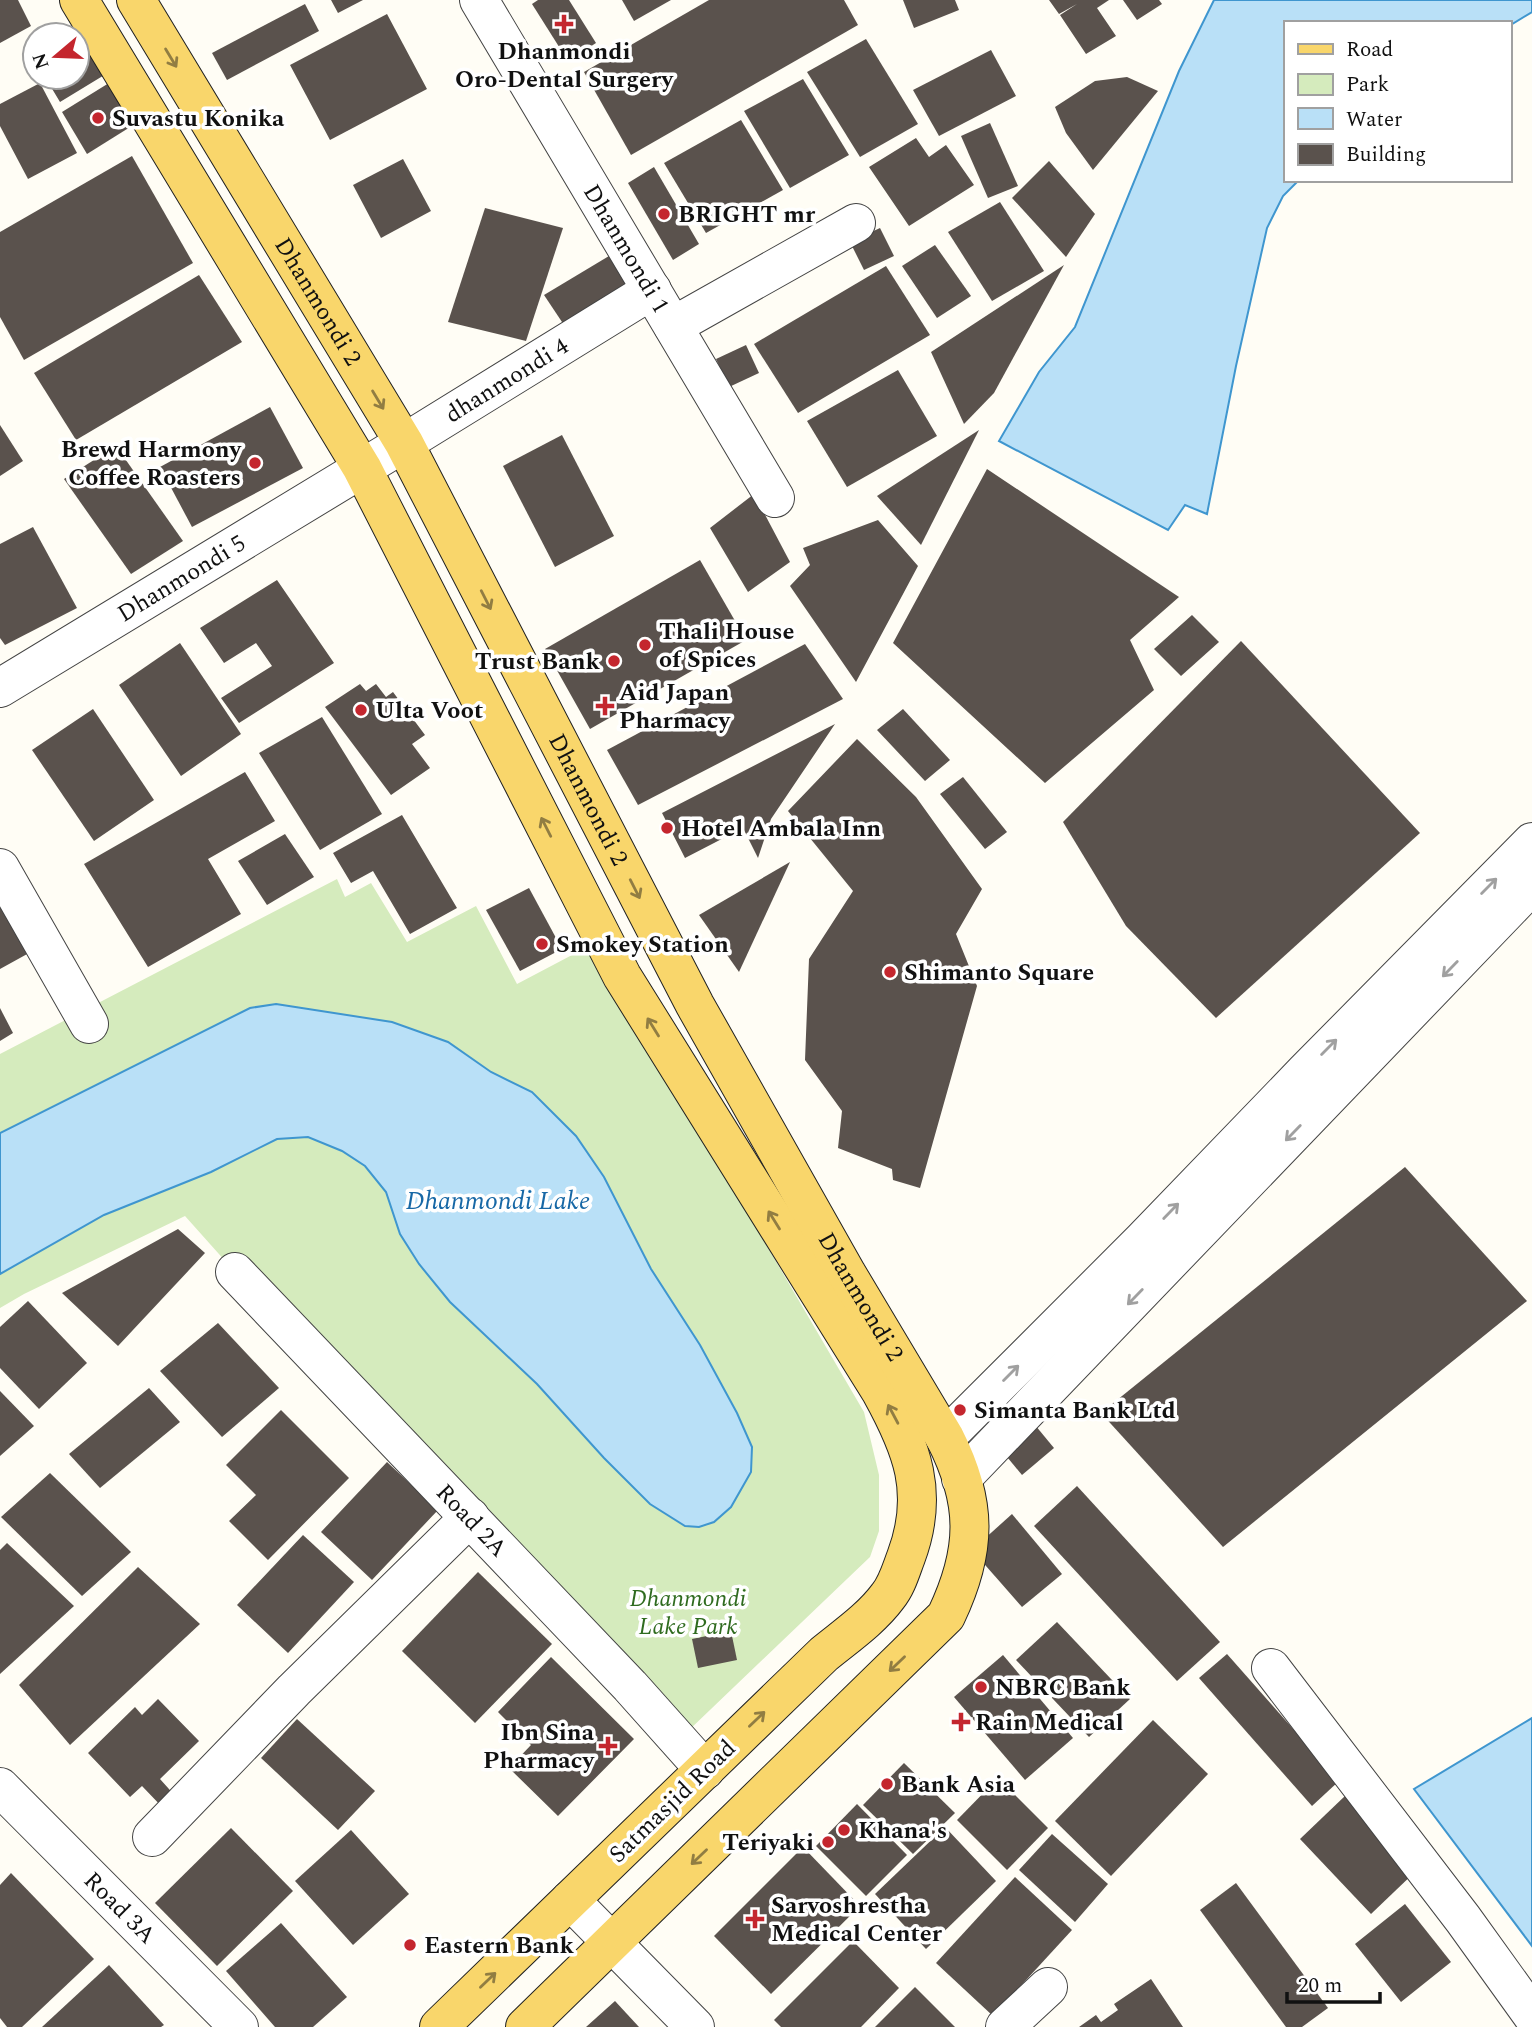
<svg xmlns="http://www.w3.org/2000/svg" width="1532" height="2027" viewBox="0 0 1532 2027" font-family="Spectral,serif">
<style>
.green{fill:#d5ebbd}
.water{fill:#b9e0f7;stroke:#3f96cf;stroke-width:2}
.building{fill:#5a524d}
.lines{fill:none;stroke-linecap:round;stroke-linejoin:round}
.minor-casing{stroke:#444;stroke-width:40}
.major-casing{stroke:#222;stroke-width:40}
.minor{stroke:#fff;stroke-width:38}
.major{stroke:#f9d66b;stroke-width:38}
.oneway{stroke:#917d42}
.oneway2{stroke:#a0a0a0}
.poi-dot{fill:#c4262e;stroke:#fff;stroke-width:2.5}
.labels{text-anchor:middle;stroke-width:7;stroke-linejoin:round;paint-order:stroke}
.poi-label{font-size:24px;font-weight:bold;fill:#111;stroke:#fff;text-anchor:start}
.street-label{font-size:24px;fill:#111;stroke:#fff}
.park-label{font-size:24px;font-style:italic;fill:#2f6b1f;stroke:#fff}
.water-label{font-size:26px;font-style:italic;fill:#1768a6;stroke:#fff}
</style>
<rect width="100%" height="100%" fill="#fffdf5"/>
<path class="green" d="M337,879L345,897L371,883L407,942L476,906L517,984L591,945L864,1412L879,1475V1531L870,1557L687,1732L235,1272L185,1216L24,1294L0,1308V1274L104,1215L211,1172L277,1139L308,1137L342,1151L365,1166L386,1192L400,1234L419,1264L450,1302L537,1384L604,1458L650,1504L686,1526L752,1447L737,1413L700,1345L651,1269L604,1177L532,1092L491,1072L448,1042L392,1022L276,1004L250,1008L0,1133V1054Z"/>
<g class="water">
<path d="M1214,0H1532V12L1509,26V23H1285V180H1299L1283,196L1267,228L1236,366L1207,514L1185,505L1168,530L999,441L1039,372L1075,327L1179,71Z"/>
<path d="M276,1004L392,1022L448,1042L491,1072L532,1092L576,1136L604,1177L651,1269L700,1345L737,1413L752,1447L751,1472L731,1507L714,1522L699,1527L685,1526L650,1504L604,1458L537,1384L450,1302L419,1264L400,1234L386,1192L365,1166L342,1151L308,1137L277,1139L211,1172L104,1215L0,1274V1133L250,1008Z"/>
<path d="M1532,1718V1946L1414,1789Z"/>
</g>
<g class="building">
<path d="M0,0H18L31,26L0,43Z"/>
<path d="M331,0H363L338,13Z"/>
<path d="M538,0H569L596,43L568,61L532,4Z"/>
<path d="M622,0H671L634,21Z"/>
<path d="M709,0H844L858,25L631,155L584,72Z"/>
<path d="M903,0H955L959,10L914,28Z"/>
<path d="M1049,0H1109L1097,8L1116,36L1086,54L1060,15L1077,4L1059,14Z"/>
<path d="M1123,0H1159L1162,4L1137,20Z"/>
<path d="M305,4L319,31L227,80L212,53Z"/>
<path d="M387,14L427,89L330,140L290,65Z"/>
<path d="M81,33L106,74L60,102L45,77H77V35Z"/>
<path d="M866,39L918,124L860,157L807,72Z"/>
<path d="M991,50L1016,96L939,136L913,90Z"/>
<path d="M1127,77L1158,91L1093,170L1066,133L1055,107L1095,81Z"/>
<path d="M803,79L849,155L790,188L744,111Z"/>
<path d="M40,83L77,153L28,179L0,126V104Z"/>
<path d="M109,83L135,124L87,154L62,112Z"/>
<path d="M741,120L783,190L706,233L664,163Z"/>
<path d="M990,123L1018,186L988,198L961,136Z"/>
<path d="M916,138L929,157L946,145L974,185L909,226L869,167Z"/>
<path d="M132,156L193,263L24,360L0,317V232Z"/>
<path d="M403,159L431,211L381,238L353,185Z"/>
<path d="M1049,161L1095,214L1066,257L1012,198Z"/>
<path d="M654,167L699,244L673,260L628,183Z"/>
<path d="M1000,202L1044,271L992,301L948,232Z"/>
<path d="M485,208L563,228L526,341L448,322Z"/>
<path d="M880,228L894,256L864,270L850,242Z"/>
<path d="M935,245L971,296L937,318L902,266Z"/>
<path d="M614,253L634,283L564,325L544,295Z"/>
<path d="M1064,265L994,393L964,424L931,352Z"/>
<path d="M886,266L930,335L798,413L754,344Z"/>
<path d="M199,275L242,342L76,440L34,373Z"/>
<path d="M746,345L759,373L729,387L716,359Z"/>
<path d="M898,370L937,436L847,487L807,421Z"/>
<path d="M270,407L303,468L192,527L160,467Z"/>
<path d="M0,425L23,461L0,476Z"/>
<path d="M979,430L921,545L877,496Z"/>
<path d="M562,435L614,536L555,567L503,466Z"/>
<path d="M116,446L183,541L131,574L64,479Z"/>
<path d="M987,469L1179,597L1130,640L1154,690L1045,783L893,643Z"/>
<path d="M754,494L790,562L748,592L710,528Z"/>
<path d="M878,520L918,566L856,682L790,586L810,565L803,548Z"/>
<path d="M33,527L77,608L5,645L0,638V544Z"/>
<path d="M700,560L746,640L590,729L545,649Z"/>
<path d="M277,580L334,663L239,723L221,698L272,666L256,643L224,663L200,628Z"/>
<path d="M1192,615L1219,642L1181,676L1154,649Z"/>
<path d="M1241,641L1420,833L1216,1018L1126,926L1063,822Z"/>
<path d="M180,643L241,734L181,776L119,685Z"/>
<path d="M805,644L843,699L638,805L607,750Z"/>
<path d="M360,684L366,691L376,684L386,697L393,692L425,735L412,744L430,768L391,795L325,707Z"/>
<path d="M93,709L154,800L94,841L32,750Z"/>
<path d="M903,709L950,760L925,781L877,730Z"/>
<path d="M322,717L382,814L320,850L259,753Z"/>
<path d="M835,724L771,819L758,858L743,828L685,858L662,813Z"/>
<path d="M857,739L916,797L982,889L956,934L977,986L920,1188L893,1180L892,1169L838,1148L842,1111L805,1060L809,959L853,891L788,811Z"/>
<path d="M245,772L275,821L208,859L241,914L148,967L84,864Z"/>
<path d="M963,777L1007,832L985,849L940,794Z"/>
<path d="M402,815L457,908L410,934L373,871L351,883L333,853Z"/>
<path d="M285,834L314,877L267,905L238,861Z"/>
<path d="M790,862L739,972L699,915Z"/>
<path d="M529,888L562,949L520,971L486,910Z"/>
<path d="M0,896L29,953L0,969Z"/>
<path d="M0,1008L13,1033L0,1041Z"/>
<path d="M1405,1167L1527,1301L1223,1547L1101,1413Z"/>
<path d="M178,1229L205,1253L118,1346L62,1293Z"/>
<path d="M28,1301L87,1363L39,1409L0,1368V1327Z"/>
<path d="M218,1323L279,1388L222,1437L160,1371Z"/>
<path d="M992,1373L1054,1448L1022,1475L960,1400Z"/>
<path d="M149,1388L180,1422L100,1488L69,1454Z"/>
<path d="M0,1391L34,1426L0,1456Z"/>
<path d="M281,1410L349,1478L268,1560L229,1521L256,1495L226,1465Z"/>
<path d="M387,1462L438,1510L372,1580L321,1532Z"/>
<path d="M50,1473L131,1552L82,1596L1,1517Z"/>
<path d="M1077,1486L1220,1642L1177,1681L1034,1526Z"/>
<path d="M1012,1514L1062,1574L1022,1607L972,1550Z"/>
<path d="M303,1535L354,1582L288,1653L237,1605Z"/>
<path d="M7,1543L74,1606L0,1674V1550Z"/>
<path d="M138,1567L200,1624L70,1745L19,1685Z"/>
<path d="M478,1572L552,1644L475,1723L402,1651Z"/>
<path d="M1057,1622L1130,1699L1089,1737L1016,1660Z"/>
<path d="M731,1631L737,1660L698,1668L692,1639Z"/>
<path d="M1227,1654L1339,1781L1312,1806L1199,1678Z"/>
<path d="M1003,1655L1073,1738L1025,1780L954,1697Z"/>
<path d="M551,1657L634,1739L558,1816L509,1768L531,1745L498,1712Z"/>
<path d="M158,1699L199,1741L160,1779L177,1798L165,1810L142,1786L130,1797L88,1753L135,1707L142,1715Z"/>
<path d="M297,1719L375,1791L338,1830L261,1758Z"/>
<path d="M1153,1720L1208,1774L1111,1876L1055,1821Z"/>
<path d="M904,1763L955,1813L913,1854L863,1805Z"/>
<path d="M998,1778L1048,1828L1007,1870L957,1820Z"/>
<path d="M1346,1795L1417,1870L1371,1914L1300,1839Z"/>
<path d="M857,1804L907,1855L866,1896L816,1846Z"/>
<path d="M945,1827L996,1881L926,1949L875,1894Z"/>
<path d="M231,1828L293,1891L217,1966L155,1903Z"/>
<path d="M351,1830L409,1894L353,1945L295,1881Z"/>
<path d="M1052,1834L1108,1884L1075,1922L1019,1870Z"/>
<path d="M803,1847L860,1906L771,1994L714,1936Z"/>
<path d="M11,1873L94,1959L22,2027H7L0,2018V1885Z"/>
<path d="M1015,1877L1072,1930L993,2016L936,1963Z"/>
<path d="M1236,1883L1328,2008L1302,2027H1286L1200,1910Z"/>
<path d="M1405,1904L1451,1962L1401,2002L1355,1944Z"/>
<path d="M281,1923L347,1997L313,2027H275L226,1971Z"/>
<path d="M853,1941L899,1988L861,2027H781L774,2020Z"/>
<path d="M109,1965L164,2025L161,2027H42Z"/>
<path d="M1151,1979L1183,2027H1079L1096,2015L1101,2022L1118,2010L1114,2004Z"/>
<path d="M915,1987L955,2027H875Z"/>
<path d="M615,2001L639,2027H586Z"/>
</g>
<g class="lines">
<g class="minor-casing">
<g id="minor">
<path id="s1" d="M479,0L775,498"/>
<path d="M673,326L856,223"/>
<path id="s2" d="M0,688L404,443L652,290"/>
<path d="M0,868L89,1024"/>
<path id="s3" d="M235,1272L630,1686L705,1770"/>
<path d="M945,1438L1143,1240L1305,1072L1532,842"/>
<path d="M961,1479L1532,885"/>
<path d="M1271,1668L1463,1919L1532,2015"/>
<path id="s4" d="M0,1787L239,2027"/>
<path d="M152,1837L294,1690L470,1517"/>
<path d="M570,1900L695,2027"/>
<path d="M1005,2027L1048,1987"/>
</g>
</g>
<g class="major-casing">
<g id="major">
<path d="M79,0L362,468L622,976L881,1392C912,1448 930,1493 906,1557C901,1570 897,1585 888,1596C871,1619 846,1636 824,1654L439,2027"/>
<path id="s5" d="M136,0L404,443L695,1005L847,1274L945,1438C978,1503 977,1551 946,1616L525,2027"/>
</g>
</g>
<use href="#minor" class="minor"/>
<use href="#major" class="major"/>
</g>
<defs><path id="oneway-shaft" d="M-6 0H5M1.5-3L5.5 0L1.5 3" fill="none" stroke-width="1.6" stroke-linecap="round" stroke-linejoin="round" transform="scale(1.75)"/></defs>
<g class="oneway">
<use href="#oneway-shaft" transform="translate(171 58) rotate(59)"/>
<use href="#oneway-shaft" transform="translate(378 400) rotate(59)"/>
<use href="#oneway-shaft" transform="translate(486 600) rotate(63)"/>
<use href="#oneway-shaft" transform="translate(546 827) rotate(-117)"/>
<use href="#oneway-shaft" transform="translate(635 889) rotate(63)"/>
<use href="#oneway-shaft" transform="translate(653 1027) rotate(-122)"/>
<use href="#oneway-shaft" transform="translate(774 1220) rotate(-122)"/>
<use href="#oneway-shaft" transform="translate(893 1414) rotate(-118)"/>
<use href="#oneway-shaft" transform="translate(897 1664) rotate(136)"/>
<use href="#oneway-shaft" transform="translate(757 1719) rotate(-44)"/>
<use href="#oneway-shaft" transform="translate(699 1857) rotate(136)"/>
<use href="#oneway-shaft" transform="translate(488 1980) rotate(-44)"/>
</g>
<g class="oneway2">
<use href="#oneway-shaft" transform="translate(1489 886) rotate(-45)"/>
<use href="#oneway-shaft" transform="translate(1450 969) rotate(134)"/>
<use href="#oneway-shaft" transform="translate(1329 1047) rotate(-45)"/>
<use href="#oneway-shaft" transform="translate(1293 1133) rotate(134)"/>
<use href="#oneway-shaft" transform="translate(1171 1211) rotate(-46)"/>
<use href="#oneway-shaft" transform="translate(1135 1297) rotate(134)"/>
<use href="#oneway-shaft" transform="translate(1011 1373) rotate(-45)"/>
</g>
<g class="poi-dot">
<path d="M560.5 13.5h7v7h7v7h-7v7h-7v-7h-7v-7h7z"/>
<circle cx="98" cy="118" r="7"/>
<circle cx="664" cy="214" r="7"/>
<circle cx="255" cy="463" r="7"/>
<circle cx="645" cy="645" r="7"/>
<circle cx="614" cy="661" r="7"/>
<path d="M601.5 695.5h7v7h7v7h-7v7h-7v-7h-7v-7h7z"/>
<circle cx="361" cy="710" r="7"/>
<circle cx="667" cy="828" r="7"/>
<circle cx="542" cy="944" r="7"/>
<circle cx="890" cy="972" r="7"/>
<circle cx="960" cy="1410" r="7"/>
<circle cx="981" cy="1687" r="7"/>
<path d="M957.5 1711.5h7v7h7v7h-7v7h-7v-7h-7v-7h7z"/>
<path d="M604.5 1735.5h7v7h7v7h-7v7h-7v-7h-7v-7h7z"/>
<circle cx="887" cy="1784" r="7"/>
<circle cx="844" cy="1830" r="7"/>
<circle cx="828" cy="1842" r="7"/>
<path d="M751.5 1908.5h7v7h7v7h-7v7h-7v-7h-7v-7h7z"/>
<circle cx="410" cy="1945" r="7"/>
</g>
<g class="labels">
<g class="poi-label">
<text x="564" y="59" text-anchor="middle">Dhanmondi<tspan x="564" dy="28">Oro-Dental Surgery</tspan></text>
<text x="112" y="126">Suvastu Konika</text>
<text x="678" y="222">BRIGHT mr</text>
<text x="241" y="457" text-anchor="end">Brewd Harmony<tspan x="241" dy="28">Coffee Roasters</tspan></text>
<text x="659" y="639">Thali House<tspan x="659" dy="28">of Spices</tspan></text>
<text x="600" y="669" text-anchor="end">Trust Bank</text>
<text x="619" y="700">Aid Japan<tspan x="619" dy="28">Pharmacy</tspan></text>
<text x="375" y="718">Ulta Voot</text>
<text x="681" y="836">Hotel Ambala Inn</text>
<text x="556" y="952">Smokey Station</text>
<text x="904" y="980">Shimanto Square</text>
<text x="974" y="1418">Simanta Bank Ltd</text>
<text x="995" y="1695">NBRC Bank</text>
<text x="975" y="1730">Rain Medical</text>
<text x="594" y="1740" text-anchor="end">Ibn Sina<tspan x="594" dy="28">Pharmacy</tspan></text>
<text x="901" y="1792">Bank Asia</text>
<text x="858" y="1838">Khana's</text>
<text x="814" y="1850" text-anchor="end">Teriyaki</text>
<text x="771" y="1913">Sarvoshrestha<tspan x="771" dy="28">Medical Center</tspan></text>
<text x="424" y="1953">Eastern Bank</text>
</g>
<g class="street-label">
<text dy="8" stroke="none"><textPath href="#s1" startOffset="289">Dhanmondi 1</textPath></text>
<text dy="8" stroke="none"><textPath href="#s5" startOffset="352">Dhanmondi 2</textPath></text>
<text dy="8" stroke="none"><textPath href="#s2" startOffset="593">dhanmondi 4</textPath></text>
<text dy="8" stroke="none"><textPath href="#s2" startOffset="212">Dhanmondi 5</textPath></text>
<text dy="8" stroke="none"><textPath href="#s5" startOffset="919">Dhanmondi 2</textPath></text>
<text dy="8" stroke="none"><textPath href="#s5" startOffset="1486">Dhanmondi 2</textPath></text>
<text dy="8" stroke="none"><textPath href="#s3" startOffset="343">Road 2A</textPath></text>
<text transform="translate(672 1801) rotate(-44)" y="8">Satmasjid Road</text>
<text dy="8" stroke="none"><textPath href="#s4" startOffset="170">Road 3A</textPath></text>
</g>
<g class="park-label">
<text x="688" y="1606">Dhanmondi<tspan x="688" dy="28">Lake Park</tspan></text>
</g>
<g class="water-label">
<text x="498" y="1209">Dhanmondi Lake</text>
</g>
</g>
<rect x="1284" y="21" width="228" height="161" fill="#ffffff" stroke="#a0a0a0" stroke-width="2"/>
<rect x="1298" y="44" width="35" height="10" fill="#f9d66b" stroke="#a0a0a0" stroke-width="2"/>
<text x="1346" y="56" font-size="21" fill="#111111">Road</text>
<rect x="1298" y="74" width="35" height="21" fill="#d5ebbd" stroke="#a0a0a0" stroke-width="2"/>
<text x="1346" y="91" font-size="21" fill="#111111">Park</text>
<rect x="1298" y="108" width="35" height="21" fill="#b9e0f7" stroke="#a0a0a0" stroke-width="2"/>
<text x="1346" y="126" font-size="21" fill="#111111">Water</text>
<rect x="1298" y="144" width="35" height="21" fill="#5a524d" stroke="#a0a0a0" stroke-width="2"/>
<text x="1346" y="161" font-size="21" fill="#111111">Building</text>
<g transform="translate(56 56) rotate(251)"><circle r="33" fill="#ffffff" stroke="#a0a0a0" stroke-width="2"/>
<path d="M0-5L12 26L0 18L-12 26Z" fill="#c4262e"/>
<text y="-10" font-size="19" font-weight="bold" text-anchor="middle" fill="#111111">N</text>
</g>
<path d="M1287 1992v10h93v-10" fill="none" stroke="#111111" stroke-width="3.5"/>
<text x="1298" y="1992" font-size="21" fill="#111111" stroke="#ffffff" stroke-width="5" paint-order="stroke">20 m</text>
</svg>
